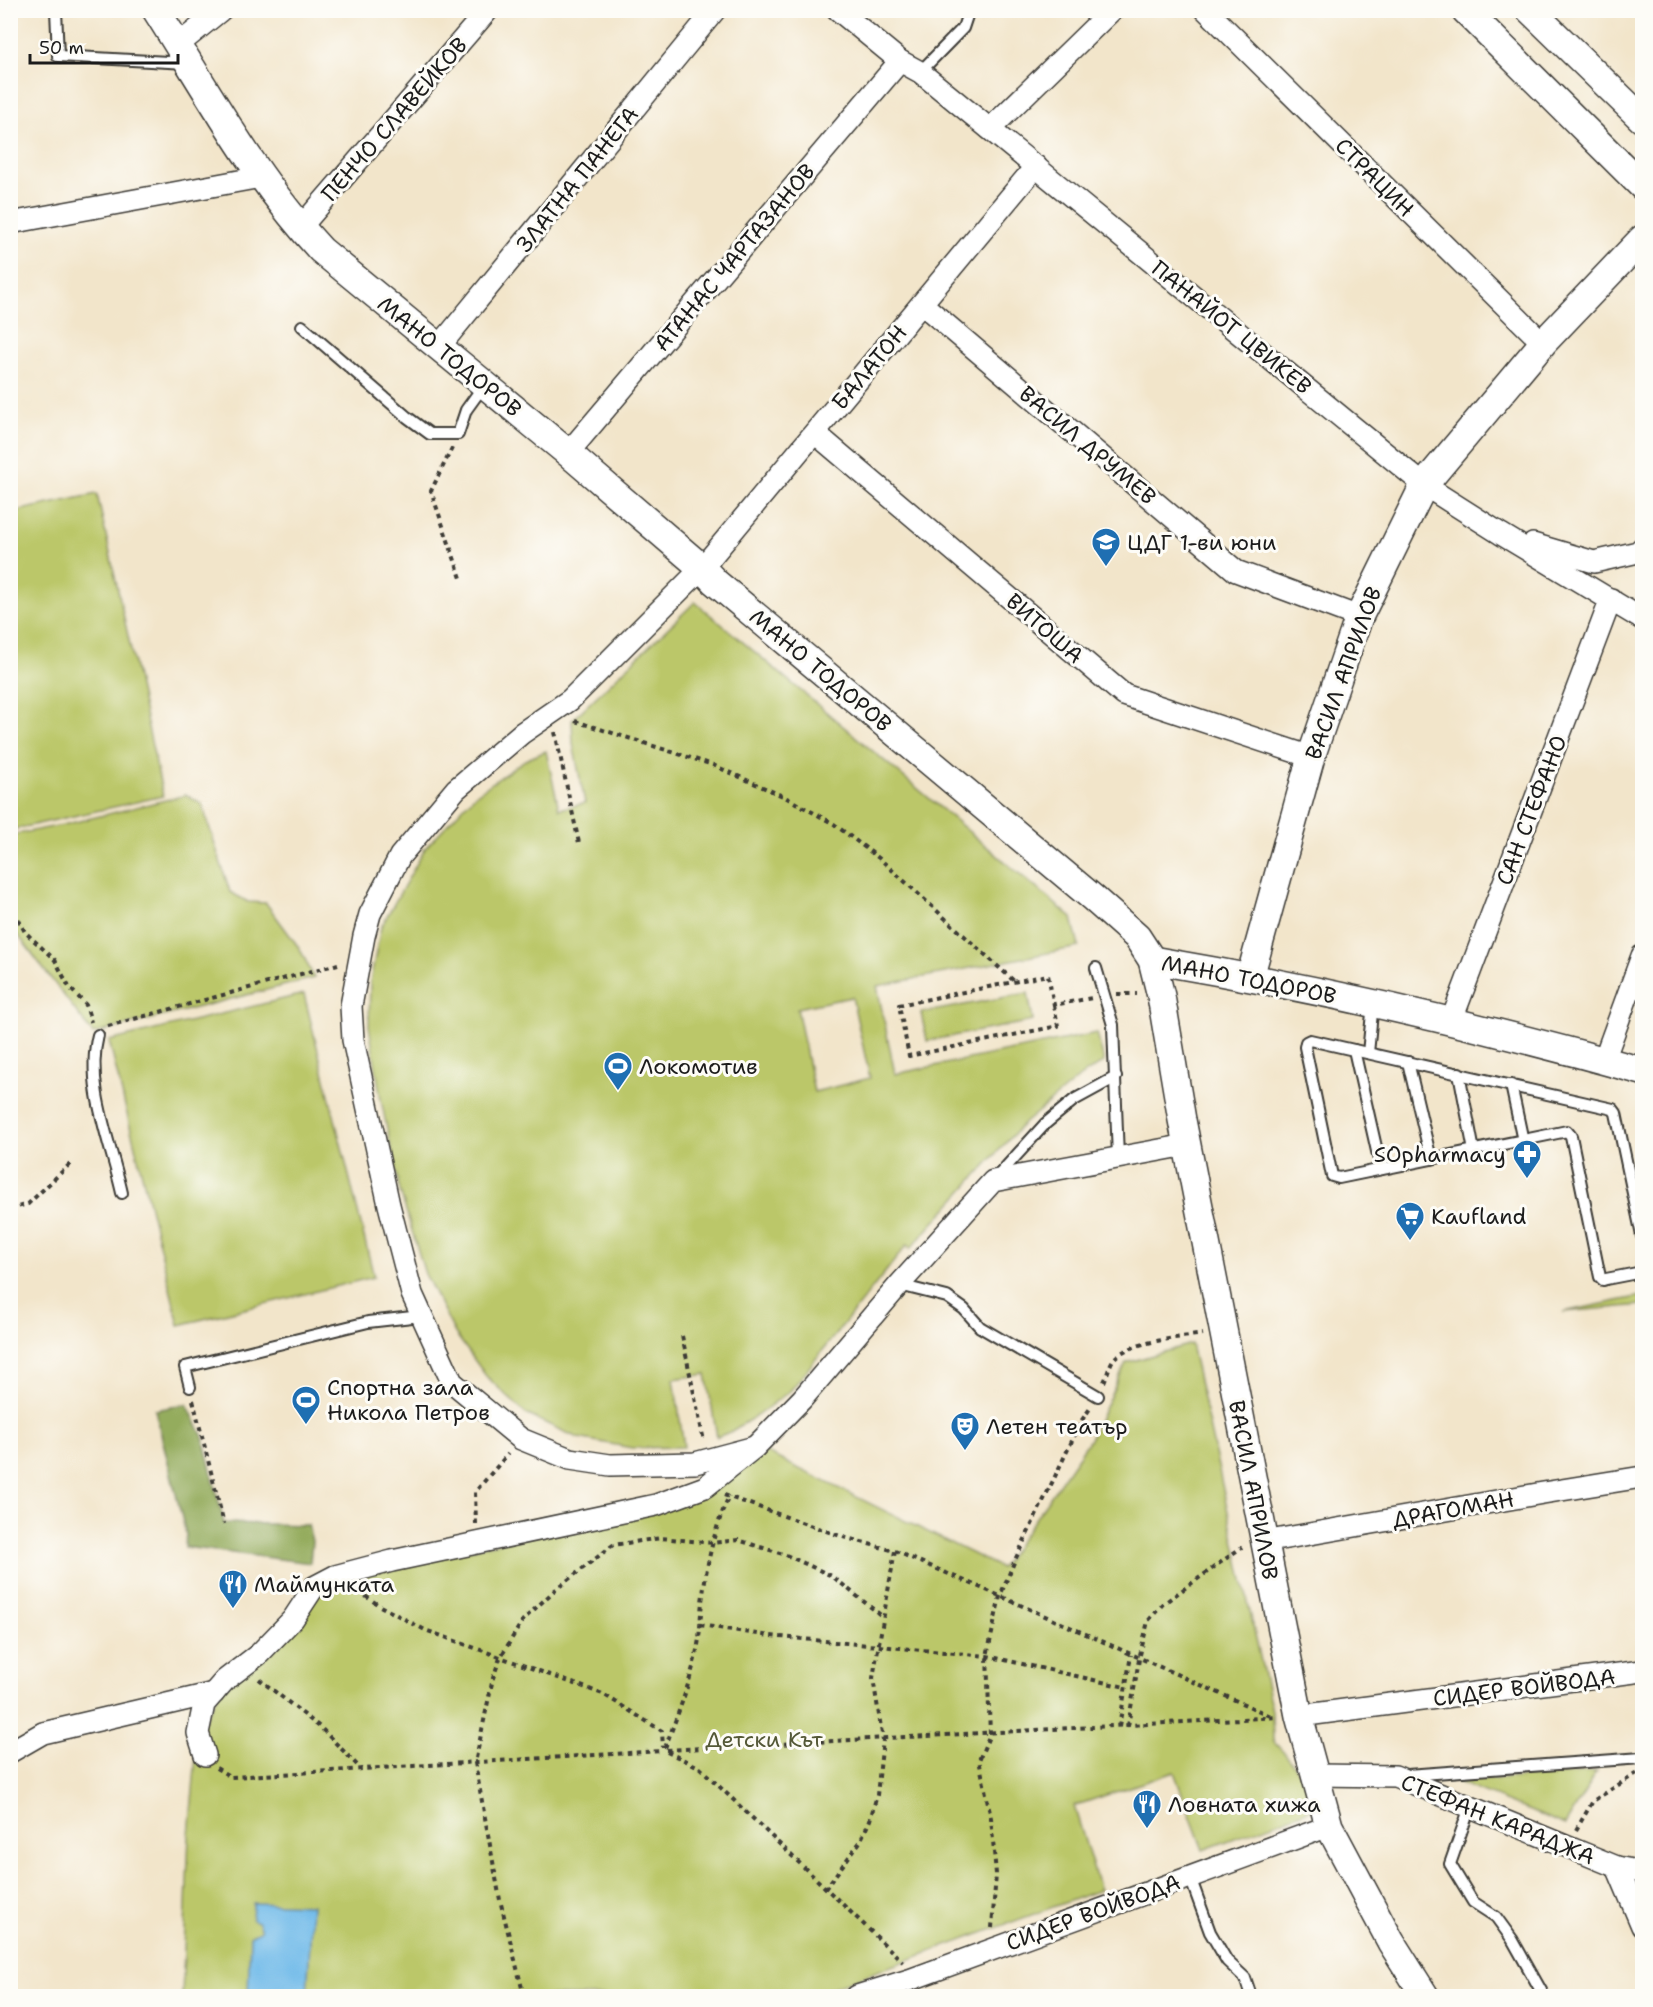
<svg xmlns="http://www.w3.org/2000/svg" width="1653" height="2007" viewBox="0 0 1653 2007" font-family="'Shantell Sans',sans-serif">
<style>
.green{fill:#bbc769;stroke:#6c7242;stroke-width:1.5;fill-rule:evenodd}
.forest{fill:#94ac5d;stroke:#58643c;stroke-width:1.5}
.water{fill:#70bae9;stroke:#466b82;stroke-width:1.5}
.lines{fill:none;stroke-linecap:round;stroke-linejoin:round}
.service-casing{stroke:#3c3a36;stroke-width:14}
.minor-casing{stroke:#3c3a36;stroke-width:24}
.tertiary-casing{stroke:#3c3a36;stroke-width:30}
.path{stroke:#3c3a36;stroke-width:4;stroke-dasharray:4.5 4.5;stroke-linecap:butt}
.service{stroke:#fff;stroke-width:10}
.minor{stroke:#fff;stroke-width:21}
.tertiary{stroke:#fff;stroke-width:27}
.labels{text-anchor:middle;stroke-width:6;stroke-linejoin:round;paint-order:stroke}
.street-label{font-size:22px;fill:#1c1c1c;stroke:#fdfcf7}
.poi-label{font-size:22px;fill:#1c1c1c;stroke:#fdfcf7;text-anchor:start}
.park-label{font-size:22px;fill:#545837;stroke:#fdfcf7}
</style>
<rect width="100%" height="100%" fill="#fdfcf7"/>
<filter id="ink" filterUnits="userSpaceOnUse"><feTurbulence type="fractalNoise" baseFrequency=".0167" numOctaves="2"/><feDisplacementMap in="SourceGraphic" scale="12" xChannelSelector="R" yChannelSelector="G"/><feConvolveMatrix kernelMatrix="1 2 1 2 8 2 1 2 1" color-interpolation-filters="sRGB"/></filter>
<filter id="wash" filterUnits="userSpaceOnUse"><feTurbulence type="fractalNoise" baseFrequency=".008" numOctaves="4" result="noise"/><feDisplacementMap in="SourceGraphic" scale="24" xChannelSelector="R" yChannelSelector="G"/><feGaussianBlur stdDeviation="1.35" result="paint"/><feColorMatrix in="noise" values="0 0 0 0 0 0 0 0 0 0 0 0 0 0 0 0 0 1.4 0 .05"/><feComposite in="paint" operator="in"/></filter>
<g filter="url(#wash)">
<rect width="100%" height="100%" fill="#f2e5ca"/>
<g class="green">
<path d="M97,494L163,796L11,830V512Z"/>
<path d="M695,602L1072,918L1079,947L877,986L895,1074L1097,1033L1104,1062L1081,1076L1021,1126L910,1249L907,1245L791,1390L758,1415L730,1432L717,1437L706,1374L674,1379L684,1447L632,1448L578,1438L526,1414L486,1376L455,1333L425,1274L400,1191L381,1100L369,1026L370,982L381,927L426,847L475,795L525,760L546,751L559,809L585,803L573,744L572,720ZM852,997L870,1078L814,1092L797,1008Z"/>
<path d="M186,795L202,804L230,892L248,902L266,903L300,949L314,978L93,1034L18,935L11,932V835L63,825Z"/>
<path d="M1028,993L1033,1021L927,1041L921,1013Z"/>
<path d="M304,994L374,1277L179,1325L109,1041Z"/>
<path d="M1642,1296V1305L1563,1312Z"/>
<path d="M1191,1344L1272,1711L1273,1741L1286,1755L1323,1805L1203,1850L1174,1772L1074,1806L1100,1890L809,1996H182L189,1835L198,1733L225,1680L314,1587L656,1505L755,1447L1001,1568L1089,1441L1126,1363Z"/>
<path d="M1597,1772L1565,1825L1457,1782Z"/>
</g>
<path class="forest" d="M187,1404L203,1437L224,1523L308,1525L312,1541L310,1563L185,1547L186,1534L155,1410Z"/>
<path class="water" d="M253,1903L312,1905L307,1996H248L250,1936L261,1930L258,1922L252,1920Z"/>
</g>
<g filter="url(#ink)">
<g class="lines">
<g class="service-casing">
<g id="service">
<path d="M56,10L58,56L187,63"/>
<path d="M920,72L963,28L969,10"/>
<path d="M302,326L407,417L430,434H458L466,410L484,385"/>
<path d="M1096,968L1113,1025L1118,1158"/>
<path d="M98,1035C85,1086 111,1143 122,1193"/>
<path d="M1354,1050L1381,1169"/>
<path d="M1368,1053L1373,1003"/>
<path d="M1408,1062L1431,1159"/>
<path d="M1459,1073L1474,1151"/>
<path d="M1511,1085L1523,1141"/>
<path d="M996,1178L1045,1124L1074,1100L1116,1077"/>
<path d="M1642,1236L1616,1113L1613,1109L1310,1040L1306,1042L1305,1047L1332,1176L1339,1178L1567,1131L1571,1136L1600,1277L1603,1280L1606,1279L1642,1272"/>
<path d="M899,1285L947,1297L964,1309L980,1327L1098,1396"/>
<path d="M190,1387L185,1367L368,1322L421,1316"/>
<path d="M1407,1775L1642,1758"/>
<path d="M1470,1807L1450,1864L1473,1902L1496,1917L1512,1939L1544,1996"/>
<path d="M1190,1877L1210,1932L1227,1961L1245,1978L1251,1996"/>
</g>
</g>
<g class="minor-casing">
<g id="minor">
<path d="M838,10L900,61L920,72L1424,485L1501,534L1642,619"/>
<path d="M1206,10L1543,343"/>
<path d="M178,45L221,10"/>
<path d="M990,129L1112,10"/>
<path d="M10,223L261,177"/>
<path d="M300,228L488,10"/>
<path d="M922,304L1236,571L1359,617"/>
<path d="M439,347L715,10"/>
<path d="M815,433L1124,695L1311,757"/>
<path d="M568,453L900,61"/>
<path d="M1533,544L1594,562L1638,552L1642,548"/>
<path d="M1451,1022L1611,599"/>
<path d="M1604,1060L1642,956"/>
<path d="M755,1447L695,1463L610,1465L570,1459L521,1439L452,1382L412,1294L389,1205L353,1040L351,1006L364,936L370,914L400,856L456,789L522,733L570,700L702,568L1036,166"/>
<path d="M1264,1542L1543,1493L1642,1477"/>
<path d="M1299,1716L1642,1671"/>
<path d="M10,1752L43,1733L214,1693"/>
<path d="M205,1755L198,1733L204,1704L225,1680L259,1654L293,1619L314,1587L335,1576L392,1561L656,1505L705,1487L755,1447L802,1399L899,1285L993,1181L1187,1145"/>
<path d="M1315,1775L1395,1776L1617,1867L1642,1872"/>
<path d="M1617,1867L1642,1926"/>
<path d="M857,1996L909,1980L1329,1826"/>
</g>
</g>
<g class="tertiary-casing">
<g id="tertiary">
<path d="M156,10C208,92 255,179 321,250L568,453L702,568L715,582L1093,898L1137,937L1152,960L1161,996L1182,1120L1299,1716L1329,1826L1391,1942L1425,1996"/>
<path d="M1465,10L1642,186"/>
<path d="M1530,10L1642,119"/>
<path d="M1152,960C1317,988 1481,1026 1642,1071"/>
<path d="M1250,977L1311,757L1359,617L1424,485L1543,343L1642,239"/>
</g>
</g>
<g class="path">
<path d="M452,448L431,491L462,581"/>
<path d="M575,721L713,765L785,797L834,824L880,859L1015,982"/>
<path d="M555,732L579,843"/>
<path d="M10,903L25,932L55,960L69,987L86,1005L91,1022"/>
<path d="M1117,994H1137"/>
<path d="M1054,1005L1058,1026L909,1056L899,1005L1048,975L1054,1005L1092,998"/>
<path d="M108,1026L338,964"/>
<path d="M10,1209L28,1204L70,1164"/>
<path d="M682,1336L704,1441"/>
<path d="M1104,1382C1107,1376 1109,1366 1113,1360C1128,1341 1180,1338 1203,1334"/>
<path d="M193,1400L224,1524"/>
<path d="M724,1495L843,1537L895,1551L1000,1596L1273,1717"/>
<path d="M476,1524L475,1492L508,1454"/>
<path d="M358,1591L380,1606L425,1630L603,1694L662,1731L663,1748"/>
<path d="M700,1625L770,1636L987,1656L1125,1687"/>
<path d="M259,1679L321,1728L361,1769"/>
<path d="M1128,1726L1139,1659L1148,1621L1163,1604L1242,1547"/>
<path d="M1119,1727L1131,1655"/>
<path d="M665,1748C677,1716 690,1684 697,1650C701,1632 700,1613 703,1595C707,1561 715,1527 729,1496"/>
<path d="M667,1750L1277,1717"/>
<path d="M667,1752L699,1767L903,1962"/>
<path d="M216,1768L231,1777L662,1751"/>
<path d="M1576,1830L1593,1801L1637,1773"/>
<path d="M825,1889L860,1842L870,1820L877,1795L883,1740L873,1678L895,1551"/>
<path d="M992,1928L996,1874L991,1818L979,1760L990,1734L987,1656L1000,1596L1015,1560L1082,1420L1091,1407"/>
<path d="M524,1996L500,1900L475,1763L493,1678L500,1658L523,1620L555,1590L613,1545L661,1538L713,1543L738,1540L786,1555L832,1576L883,1617"/>
</g>
<use href="#service" class="service"/>
<use href="#minor" class="minor"/>
<use href="#tertiary" class="tertiary"/>
</g>
</g>
<defs>
<g id="school-pin" transform="scale(1.5)"><path d="M0 17L-7.5 6A9.5 9.5 0 1 1 7.5 6Z" fill="#1f6fb2" stroke="#fdfcf7"/><path d="M0-5L7-2L0 1L-7-2ZM-4 1L0 2.5L4 1V4Q0 6-4 4Z" fill="#fff"/></g>
<g id="stadium-pin" transform="scale(1.5)"><path d="M0 17L-7.5 6A9.5 9.5 0 1 1 7.5 6Z" fill="#1f6fb2" stroke="#fdfcf7"/><path d="M0-5a6.5 5 0 1 0 0 10a6.5 5 0 1 0 0-10ZM-3.5-1.8h7v3.6h-7Z" fill="#fff"/></g>
<g id="pharmacy-pin" transform="scale(1.5)"><path d="M0 17L-7.5 6A9.5 9.5 0 1 1 7.5 6Z" fill="#1f6fb2" stroke="#fdfcf7"/><path d="M-2-6h4v4h4v4h-4v4h-4v-4h-4v-4h4Z" fill="#fff"/></g>
<g id="supermarket-pin" transform="scale(1.5)"><path d="M0 17L-7.5 6A9.5 9.5 0 1 1 7.5 6Z" fill="#1f6fb2" stroke="#fdfcf7"/><path d="M-6-5.5h2.5l.6 2H6L4.5 2H-2.5L-4.4-4H-6ZM-1.5 3.2a1.3 1.3 0 1 0 .1 0ZM3 3.2a1.3 1.3 0 1 0 .1 0Z" fill="#fff"/></g>
<g id="theatre-pin" transform="scale(1.5)"><path d="M0 17L-7.5 6A9.5 9.5 0 1 1 7.5 6Z" fill="#1f6fb2" stroke="#fdfcf7"/><path d="M-5-5.5Q0-4 5-5.5V0Q5 5 0 6Q-5 5-5 0ZM-3.3-2.5H-1v1.5H-3.3ZM1-2.5H3.3v1.5H1ZM-2.8 1Q0 5.5 2.8 1Z" fill="#fff"/></g>
<g id="restaurant-pin" transform="scale(1.5)"><path d="M0 17L-7.5 6A9.5 9.5 0 1 1 7.5 6Z" fill="#1f6fb2" stroke="#fdfcf7"/><path d="M-5-6h1v4h1v-4h1v4h1v-4h1v5L-1.5 .5V6h-2V.5L-5-1ZM5-6V6H3V1.5H1.5Q1.5-4 5-6Z" fill="#fff"/></g>
</defs>
<g fill-rule="evenodd">
<use href="#school-pin" x="1106" y="542"/>
<use href="#stadium-pin" x="618" y="1066"/>
<use href="#pharmacy-pin" x="1527" y="1154"/>
<use href="#supermarket-pin" x="1410" y="1216"/>
<use href="#stadium-pin" x="306" y="1400"/>
<use href="#theatre-pin" x="965" y="1426"/>
<use href="#restaurant-pin" x="233" y="1584"/>
<use href="#restaurant-pin" x="1147" y="1804"/>
</g>
<g class="labels">
<g class="street-label">
<text transform="translate(394 119) rotate(-49)" y="8">ПЕНЧО СЛАВЕЙКОВ</text>
<text transform="translate(1375 177) rotate(45)" y="8">СТРАЦИН</text>
<text transform="translate(577 179) rotate(-51)" y="8">ЗЛАТНА ПАНЕГА</text>
<text transform="translate(734 257) rotate(-50)" y="8">АТАНАС ЧАРТАЗАНОВ</text>
<text transform="translate(1232 327) rotate(39)" y="8">ПАНАЙОТ ЦВИКЕВ</text>
<text transform="translate(450 356) rotate(39)" y="8">МАНО ТОДОРОВ</text>
<text transform="translate(869 367) rotate(-50)" y="8">БАЛАТОН</text>
<text transform="translate(1088 445) rotate(40)" y="8">ВАСИЛ ДРУМЕВ</text>
<text transform="translate(1045 628) rotate(41)" y="8">ВИТОША</text>
<text transform="translate(821 670) rotate(40)" y="8">МАНО ТОДОРОВ</text>
<text transform="translate(1343 673) rotate(-70)" y="8">ВАСИЛ АПРИЛОВ</text>
<text transform="translate(1531 810) rotate(-69)" y="8">САН СТЕФАНО</text>
<text transform="translate(1249 979) rotate(11)" y="8">МАНО ТОДОРОВ</text>
<text transform="translate(1254 1490) rotate(79)" y="8">ВАСИЛ АПРИЛОВ</text>
<text transform="translate(1453 1509) rotate(-10)" y="8">ДРАГОМАН</text>
<text transform="translate(1524 1687) rotate(-7)" y="8">СИДЕР ВОЙВОДА</text>
<text transform="translate(1498 1819) rotate(22)" y="8">СТЕФАН КАРАДЖА</text>
<text transform="translate(1093 1912) rotate(-20)" y="8">СИДЕР ВОЙВОДА</text>
</g>
<g class="poi-label">
<text x="1127" y="550">ЦДГ 1-ви юни</text>
<text x="639" y="1074">Локомотив</text>
<text x="1506" y="1162" text-anchor="end">SOpharmacy</text>
<text x="1431" y="1224">Kaufland</text>
<text x="327" y="1395">Спортна зала<tspan x="327" dy="25">Никола Петров</tspan></text>
<text x="986" y="1434">Летен театър</text>
<text x="254" y="1592">Маймунката</text>
<text x="1168" y="1812">Ловната хижа</text>
</g>
<g class="park-label">
<text x="764" y="1747">Детски Кът</text>
</g>
</g>
<rect width="1653" height="2007" fill="none" stroke="#fdfcf7" stroke-width="36"/>
<path d="M30 54v9h148v-9" fill="none" stroke="#1c1c1c" stroke-width="3"/>
<text x="39" y="54" font-size="18" fill="#1c1c1c" stroke="#fdfcf7" stroke-width="4.5" paint-order="stroke">50 m</text>
</svg>
